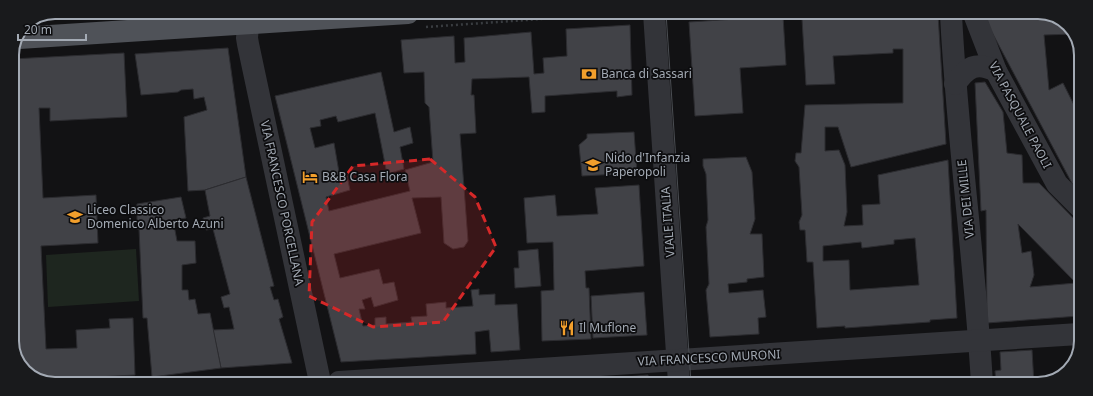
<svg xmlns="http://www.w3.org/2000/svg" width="1093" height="396" viewBox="0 0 1093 396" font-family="'Noto Sans',sans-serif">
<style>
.green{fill:#1e261f}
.building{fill:#414247;stroke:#2c2c30;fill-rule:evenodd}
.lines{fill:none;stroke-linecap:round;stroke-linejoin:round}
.path{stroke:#393c40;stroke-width:2.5;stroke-dasharray:2 3;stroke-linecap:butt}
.minor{stroke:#333439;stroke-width:22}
.major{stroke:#4f5258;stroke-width:22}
.tram{stroke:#4a4d52;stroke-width:1}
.marked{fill:#d62828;fill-opacity:0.2;stroke:#d62828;stroke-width:3;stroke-dasharray:8 5;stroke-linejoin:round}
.labels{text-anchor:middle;stroke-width:3.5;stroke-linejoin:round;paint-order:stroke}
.poi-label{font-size:12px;fill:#a3aab4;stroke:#0d0d0f;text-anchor:start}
.street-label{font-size:12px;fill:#a3aab4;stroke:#0d0d0f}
.rim{fill:none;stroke:#a3aab4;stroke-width:2}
</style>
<rect width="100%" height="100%" fill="#121214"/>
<path class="green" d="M136,249L139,301L48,307L46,255Z"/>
<g class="building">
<path d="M904,14H938L946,144L851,167L838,127H825V151L839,150L845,165L847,212L844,226L863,225L862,205L880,204L878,175L948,160L957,318L930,320V322L845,328V326L817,328L813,262H807L805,230H800L799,222L802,215L799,167L795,161L796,153H801L805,105L903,103V49H893V53L833,56L835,84L806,85L802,19ZM915,238L919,285L850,290L849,260L823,261V246L861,242L862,248L894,244V240Z"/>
<path d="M984,14H1052L1072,29L1074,34L1044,35L1049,90L1063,83L1080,117V194L1075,189L986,21Z"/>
<path d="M783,16L786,65L740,68L743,113L695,116L689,22Z"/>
<path d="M630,25L632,95L617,97V91L545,96V112L532,113L529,77L472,79L471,95H474L476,133L460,134L468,241L464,247L453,249L444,243L441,197L412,198L421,233L334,254L340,278L379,269L383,284L394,282L398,300L374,307L371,297L362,300L365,309H359L363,326L375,325V318L386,317V324L412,322L411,317L427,316L426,304L446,302V308L473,306L471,290L479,289V295L495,294V305L517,304L520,350L491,352L489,330L475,332L476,354L341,362L275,96L381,72L394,132L410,127L413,143L400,147L404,169L387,174L375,113L338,122L336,116L320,120L321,126L310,128L315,148L334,143L340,178L347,176L350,190L326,197L329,211L410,191L405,170L433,162L429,107L425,103L424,72L404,73L401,40L454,36L455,63L465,62L464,38L531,32L534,74L544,73L543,58L567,56L566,29Z"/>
<path d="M228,48L246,177L205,190L188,191L184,117L207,110L204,97L194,99L193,89L181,90L178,92L141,95L135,54Z"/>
<path d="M124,53L127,117L50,121V108H39L43,198L96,195L98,243L41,246L46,349L77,348L76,330L110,328L109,319L133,318L135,375L39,380L21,367L12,344V59Z"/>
<path d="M985,82L1003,112L1007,153L1022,155L1023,183H1039L1080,225L1079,316L987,323L986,210L981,211L975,83ZM1018,224L1076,283L1030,287L1034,275L1031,251L1022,253Z"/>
<path d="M634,132L637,173L582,176L579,145L587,138V134Z"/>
<path d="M746,157L752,172L755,219L750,234H762L764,277L747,279V282L728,284L729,293L763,290L766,317L758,318L759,334L710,337L706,290L709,284L706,227L708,220L706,174L703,166V159Z"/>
<path d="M246,177L274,286L270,287L274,300L278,299L283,317L279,319L292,363L221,368L213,330L234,329L229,307L224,308L221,297L230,294L213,229L206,230L203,218L210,216L205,190Z"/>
<path d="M639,185L644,266L585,271L586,288H589L591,339L542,341L541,291L554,290L553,242L527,243L524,198L555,195L557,216L598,214L595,188Z"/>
<path d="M181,197L186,218L159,222L160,227L174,225L177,241H195L196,263L182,265V290H188L189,300L195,299L198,314L210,313L221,368L152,377L147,318H143L139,229H137V204Z"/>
<path d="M538,249L541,286L515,288L514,268H519L518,251Z"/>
<path d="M644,292L647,335L593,338L591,296Z"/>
<path d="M1032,350L1034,384H996L995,371L1001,370L1000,352Z"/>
<path d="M648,375L649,383H604V379Z"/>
</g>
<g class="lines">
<path class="path" d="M426,27L627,13"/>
<g class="minor">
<path d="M249,12L247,38L248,44L320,382"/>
<path d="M654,13L679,383"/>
<path d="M951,14C957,138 975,260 982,384"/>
<path d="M974,14L996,71L1057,184L1080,207"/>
<path d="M955,84C967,67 976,61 996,71"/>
<path d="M339,382L1079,334"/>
</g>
<path class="major" d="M19,38L408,13"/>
<path class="tram" d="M666,13L691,383"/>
</g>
<path class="marked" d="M430,159L475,197L496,247L443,322L373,327L309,296L312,222L353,166Z"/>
<defs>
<g id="bank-bare" transform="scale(1.2)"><path d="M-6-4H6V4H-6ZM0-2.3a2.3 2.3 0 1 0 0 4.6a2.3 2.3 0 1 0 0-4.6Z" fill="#f29f2c" stroke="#0d0d0f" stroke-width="2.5" paint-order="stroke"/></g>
<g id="school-bare" transform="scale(1.2)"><path d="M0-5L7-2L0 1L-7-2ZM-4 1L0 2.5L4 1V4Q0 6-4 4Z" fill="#f29f2c" stroke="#0d0d0f" stroke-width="2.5" paint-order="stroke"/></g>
<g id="hotel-bare" transform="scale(1.2)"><path d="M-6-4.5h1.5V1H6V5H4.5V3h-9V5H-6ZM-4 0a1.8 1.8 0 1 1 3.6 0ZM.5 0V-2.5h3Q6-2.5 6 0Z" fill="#f29f2c" stroke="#0d0d0f" stroke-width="2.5" paint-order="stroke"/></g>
<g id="restaurant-bare" transform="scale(1.2)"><path d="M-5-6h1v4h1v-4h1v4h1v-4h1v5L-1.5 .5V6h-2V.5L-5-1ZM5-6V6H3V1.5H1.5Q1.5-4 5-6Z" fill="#f29f2c" stroke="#0d0d0f" stroke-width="2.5" paint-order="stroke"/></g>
</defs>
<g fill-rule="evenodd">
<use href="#bank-bare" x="589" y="74"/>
<use href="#school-bare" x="593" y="165"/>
<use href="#hotel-bare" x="310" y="177"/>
<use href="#school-bare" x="75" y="217"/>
<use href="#restaurant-bare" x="567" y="328"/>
</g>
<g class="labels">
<g class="poi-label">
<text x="601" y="78">Banca di Sassari</text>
<text x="605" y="162">Nido d'Infanzia<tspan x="605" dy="14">Paperopoli</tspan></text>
<text x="322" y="181">B&amp;B Casa Flora</text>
<text x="87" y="214">Liceo Classico<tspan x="87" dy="14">Domenico Alberto Azuni</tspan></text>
<text x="579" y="332">Il Muflone</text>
</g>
<g class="street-label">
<text transform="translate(1020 115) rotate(62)" y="4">VIA PASQUALE PAOLI</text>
<text transform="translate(966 199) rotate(-96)" y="4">VIA DEI MILLE</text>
<text transform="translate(282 203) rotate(78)" y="4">VIA FRANCESCO PORCELLANA</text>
<text transform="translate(668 222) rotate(-94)" y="4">VIALE ITALIA</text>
<text transform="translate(709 358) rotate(-3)" y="4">VIA FRANCESCO MURONI</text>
</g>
</g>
<path d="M0 0H1093V396H0ZM55 19H1038A36 36 0 0 1 1074 55V341A36 36 0 0 1 1038 377H55A36 36 0 0 1 19 341V55A36 36 0 0 1 55 19Z" fill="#191a1c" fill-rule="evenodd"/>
<path class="rim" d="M55 19H1038A36 36 0 0 1 1074 55V341A36 36 0 0 1 1038 377H55A36 36 0 0 1 19 341V55A36 36 0 0 1 55 19Z"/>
<path d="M18 34v6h68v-6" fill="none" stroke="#a3aab4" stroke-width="2"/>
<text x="24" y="34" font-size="12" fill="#a3aab4" stroke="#0d0d0f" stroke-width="3" paint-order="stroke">20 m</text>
</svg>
